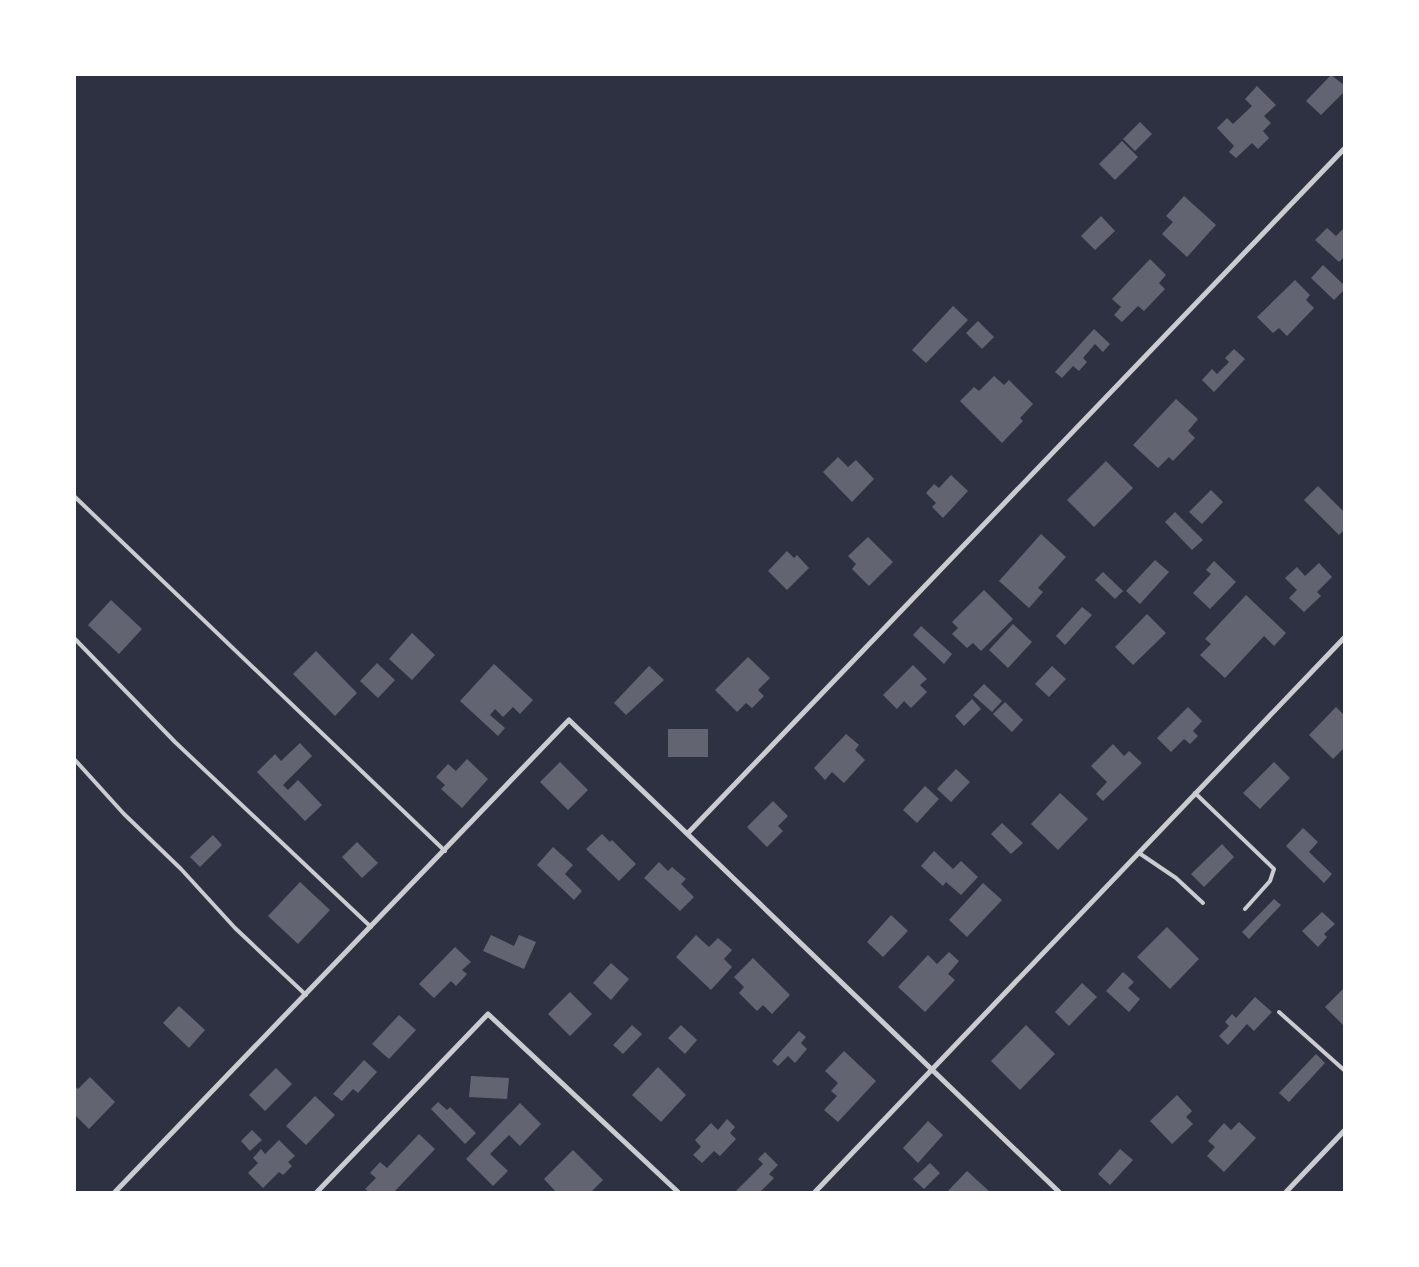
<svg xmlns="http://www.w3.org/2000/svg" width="1419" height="1267" viewBox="0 0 1419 1267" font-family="'Space Grotesk',sans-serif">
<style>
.building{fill:#626471}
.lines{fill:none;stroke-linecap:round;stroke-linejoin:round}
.service{stroke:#caccd0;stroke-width:4}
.minor{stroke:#caccd0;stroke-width:5}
</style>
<rect width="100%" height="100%" fill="#2d3142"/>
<g class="building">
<path d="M1331,75L1344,85V92L1321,115L1306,101Z"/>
<path d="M1257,86L1276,105L1264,116L1271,123L1263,131L1269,138L1258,149L1252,143L1236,158L1229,152L1234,146L1217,128L1227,118L1233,124L1252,106L1245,99Z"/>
<path d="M1140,122L1152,134L1135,151L1123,139Z"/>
<path d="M1122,141L1138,157L1115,180L1099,164Z"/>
<path d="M1184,196L1216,225L1187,257L1162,234L1173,222L1166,216Z"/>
<path d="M1101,216L1115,231L1095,250L1081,236Z"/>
<path d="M1327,228L1336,236L1344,228V257L1339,262L1315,240Z"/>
<path d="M1150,259L1166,275L1159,283L1165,289L1144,311L1138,306L1122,322L1114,315L1121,307L1112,299Z"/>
<path d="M1323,265L1344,285V290L1334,300L1311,278Z"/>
<path d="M1295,280L1310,295L1306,300L1314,308L1287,336L1279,328L1273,333L1257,317Z"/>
<path d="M953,306L968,320L926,363L912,350Z"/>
<path d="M978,321L994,337L982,349L966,333Z"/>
<path d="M1094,329L1110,344L1103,352L1095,344L1083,358L1087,362L1079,371L1073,366L1062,378L1055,372Z"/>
<path d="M1234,349L1245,359L1214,392L1202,380L1212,369L1217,374L1229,362L1225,358Z"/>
<path d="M994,376L1004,385L1009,380L1033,404L1020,418L1023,421L1002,443L960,401L974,387L979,391Z"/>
<path d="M1176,399L1198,419L1188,431L1195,438L1173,461L1169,457L1158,468L1133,445Z"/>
<path d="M838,457L848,467L856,460L874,479L852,502L823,472Z"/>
<path d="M1106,461L1133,488L1094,527L1067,500Z"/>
<path d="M951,475L968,491L943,518L932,507L936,503L926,493L934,484L939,488Z"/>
<path d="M1318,486L1344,512V530L1339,535L1304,500Z"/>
<path d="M1211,490L1223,502L1202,524L1189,512Z"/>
<path d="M1175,512L1203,540L1192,550L1165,522Z"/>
<path d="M1041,534L1066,557L1038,588L1043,592L1029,608L999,581Z"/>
<path d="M868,537L893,562L869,586L852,569L856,564L848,556Z"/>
<path d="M787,551L794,558L797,555L809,568L787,590L768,571Z"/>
<path d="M1155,560L1169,572L1140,604L1126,591Z"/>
<path d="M1214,561L1236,582L1210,609L1193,593L1211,574L1206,570Z"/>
<path d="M1319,563L1332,577L1317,592L1321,596L1304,612L1289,598L1297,590L1285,578L1297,567L1305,576Z"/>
<path d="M1103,572L1123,591L1115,599L1095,580Z"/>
<path d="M984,590L1013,619L981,651L973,643L967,648L952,634L958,628L952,622Z"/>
<path d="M1246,595L1286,633L1274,646L1264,636L1225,678L1200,655L1211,644L1205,639Z"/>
<path d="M111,600L142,629L119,654L88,625Z"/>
<path d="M1082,607L1092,615L1065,645L1056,636Z"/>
<path d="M1147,614L1166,633L1133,665L1115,647Z"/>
<path d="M1013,624L1032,642L1008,668L989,650Z"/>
<path d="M921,626L952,654L944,664L913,635Z"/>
<path d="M412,633L435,655L412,680L389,659Z"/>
<path d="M316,651L357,693L335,716L293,674Z"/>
<path d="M748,657L770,678L758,690L764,696L752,708L746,703L737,712L715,690Z"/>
<path d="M377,663L395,680L378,698L360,681Z"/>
<path d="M494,664L533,700L520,714L513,707L503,717L495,709L490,715L505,728L498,736L460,701Z"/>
<path d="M913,665L927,679L920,685L927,692L911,708L904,701L897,709L883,695Z"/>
<path d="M649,666L664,680L626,715L614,703Z"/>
<path d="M1052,666L1066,679L1049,697L1035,684Z"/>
<path d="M984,684L1002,701L992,712L973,695Z"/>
<path d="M972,699L981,709L964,726L955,716Z"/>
<path d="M1005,702L1023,720L1012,732L993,714Z"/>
<path d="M1188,707L1202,721L1193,731L1198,736L1190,744L1184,739L1171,752L1157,738Z"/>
<path d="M1336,707L1344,715V748L1333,759L1309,735Z"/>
<rect x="668" y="729" width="40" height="28"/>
<path d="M846,734L859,745L855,750L865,760L844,783L832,772L825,780L814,768Z"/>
<path d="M300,743L312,756L283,785L288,790L298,780L322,805L305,821L257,772L275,754L281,761Z"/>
<path d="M1113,744L1124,756L1129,751L1142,763L1103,801L1096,794L1107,782L1091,766Z"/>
<path d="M467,759L488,779L462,808L441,789L445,785L436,777L448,764L456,771Z"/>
<path d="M560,762L588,790L568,810L540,782Z"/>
<path d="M1274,762L1290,778L1260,809L1243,793Z"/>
<path d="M956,769L970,782L951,802L937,789Z"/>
<path d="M925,786L939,799L917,823L903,810Z"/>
<path d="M1060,793L1088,819L1058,850L1031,824Z"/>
<path d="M773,801L788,816L778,826L783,831L767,847L747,827Z"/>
<path d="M1002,823L1023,843L1011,854L991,834Z"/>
<path d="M1303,828L1318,842L1309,852L1332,874L1324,883L1286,846Z"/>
<path d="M602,834L610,842L612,840L636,864L619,881L586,849Z"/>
<path d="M213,835L222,845L200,867L190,857Z"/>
<path d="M357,842L378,863L362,878L342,857Z"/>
<path d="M1222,844L1234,857L1204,887L1191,874Z"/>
<path d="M553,847L573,865L565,874L582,891L574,900L537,865Z"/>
<path d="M934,851L953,869L961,861L978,877L961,895L946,882L943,886L921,866Z"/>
<path d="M659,862L668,871L672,867L686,879L681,884L694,897L680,911L644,878Z"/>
<path d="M300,882L330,910L298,944L268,916Z"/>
<path d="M983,883L1002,900L967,937L949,920Z"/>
<path d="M1274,899L1281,905L1249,939L1242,932Z"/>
<path d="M1322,912L1335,924L1324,934L1327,937L1318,947L1302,931Z"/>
<path d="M891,915L908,931L883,957L867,942Z"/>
<path d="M1167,927L1199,959L1170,989L1137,957Z"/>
<path d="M491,935L514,946L519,935L536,942L524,969L483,951Z"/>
<path d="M696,935L709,947L718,938L732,950L724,959L732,967L711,990L676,957Z"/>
<path d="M455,947L471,962L462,970L467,974L456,986L451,981L434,998L419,984Z"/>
<path d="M949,952L959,961L948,974L955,980L925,1012L898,987L928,955L937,964Z"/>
<path d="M753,958L790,995L772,1014L763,1005L757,1011L739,993L744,987L734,977Z"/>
<path d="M611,963L629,979L611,1000L593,983Z"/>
<path d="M1123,972L1134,982L1128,988L1140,999L1129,1012L1106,991Z"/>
<path d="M1082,983L1097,997L1069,1026L1055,1012Z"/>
<path d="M1344,988V1026L1325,1007Z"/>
<path d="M570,992L592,1014L570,1036L548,1014Z"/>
<path d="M1255,997L1272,1012L1254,1031L1247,1024L1228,1045L1219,1036L1229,1026L1225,1022L1232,1014L1236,1018Z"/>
<path d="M179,1006L205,1030L189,1048L163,1023Z"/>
<path d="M399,1015L416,1030L389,1059L372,1044Z"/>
<path d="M632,1025L642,1034L623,1054L613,1045Z"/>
<path d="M681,1025L697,1040L685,1054L668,1038Z"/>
<path d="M1026,1025L1055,1054L1020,1090L991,1061Z"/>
<path d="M799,1031L806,1037L801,1043L807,1049L795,1063L788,1056L778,1066L772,1061Z"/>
<path d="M844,1051L876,1081L838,1122L824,1110L837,1096L831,1091L838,1083L825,1071Z"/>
<path d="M1316,1054L1325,1063L1289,1102L1279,1093Z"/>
<path d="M364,1060L377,1072L358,1093L353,1089L342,1101L333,1094Z"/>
<path d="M658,1067L686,1095L661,1122L632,1095Z"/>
<path d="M276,1068L292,1084L265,1111L249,1095Z"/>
<path d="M471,1076L509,1078L507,1099L469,1097Z"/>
<path d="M90,1077L115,1102L89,1129L75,1115V1086L78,1089Z"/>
<path d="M1177,1095L1192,1111L1186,1117L1193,1124L1172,1144L1150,1121Z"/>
<path d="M315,1096L335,1115L306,1145L286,1126Z"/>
<path d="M438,1102L447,1110L450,1107L476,1133L465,1144L431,1109Z"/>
<path d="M520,1103L541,1124L520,1146L509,1135L490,1154L508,1171L493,1186L466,1159Z"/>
<path d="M727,1119L735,1127L730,1133L736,1139L720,1156L714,1151L702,1163L693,1155L701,1147L695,1140L711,1123L718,1130Z"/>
<path d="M928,1121L943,1135L918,1163L903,1148Z"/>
<path d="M1239,1122L1256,1138L1224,1172L1207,1156L1215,1147L1208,1141L1224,1123L1231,1130Z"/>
<path d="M252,1130L262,1140L250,1151L241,1141Z"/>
<path d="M419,1134L435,1149L394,1192H369L365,1189L376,1178L370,1173L380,1162L387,1168Z"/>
<path d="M279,1140L295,1156L288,1162L292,1166L283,1175L279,1172L263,1188L248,1173L258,1163L253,1158L261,1149L265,1154Z"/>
<path d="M1120,1149L1133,1160L1110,1185L1098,1174Z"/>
<path d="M573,1150L603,1180L591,1192H556L544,1179Z"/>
<path d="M765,1152L778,1165L769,1174L774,1178L760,1192H735L763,1164L758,1159Z"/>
<path d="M930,1163L940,1173L924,1189L913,1179Z"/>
<path d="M967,1171L990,1192H947Z"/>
</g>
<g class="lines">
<g class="service">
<path d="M75,497L445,851"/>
<path d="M75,639L175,742L371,927"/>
<path d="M75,760L124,814L181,869L235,928L306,995"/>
<path d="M1195,793L1274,869L1270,881L1245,909"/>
<path d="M1139,853L1176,878L1203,903"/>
<path d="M1279,1012L1344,1070"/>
</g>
<g class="minor">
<path d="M688,833L1344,149"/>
<path d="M115,1192L569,720L1059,1192"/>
<path d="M317,1192L488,1014L678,1192"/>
<path d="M815,1192L1344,638"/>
<path d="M1286,1192L1344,1131"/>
</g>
</g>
<rect width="1419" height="1267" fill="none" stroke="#ffffff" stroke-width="152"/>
</svg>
